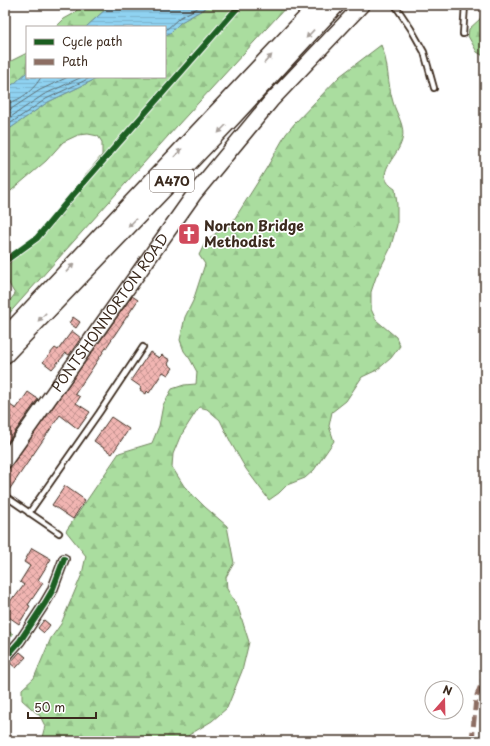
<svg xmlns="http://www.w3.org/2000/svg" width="490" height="746" viewBox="0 0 490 746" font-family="'Playpen Sans',sans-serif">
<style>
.forest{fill:url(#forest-firs);stroke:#72845e}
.garden{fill:url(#garden-dots);stroke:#72845e}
.water{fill:url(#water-rules);stroke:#6d8f9d}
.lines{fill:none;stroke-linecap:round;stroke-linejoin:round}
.shore{stroke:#5d6d72;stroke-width:1}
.building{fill:url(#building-cross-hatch);stroke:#3b2a1e}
.lane-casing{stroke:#3b2a1e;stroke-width:8}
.street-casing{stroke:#3b2a1e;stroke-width:12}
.primary-casing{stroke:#3b2a1e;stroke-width:17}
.highway-casing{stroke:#3b2a1e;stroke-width:19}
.lane{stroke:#fff;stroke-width:4.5}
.street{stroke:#fff;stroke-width:9}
.primary{stroke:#fff;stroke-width:14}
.highway{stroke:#fff;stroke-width:16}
.quiet{stroke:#8d6e63;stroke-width:5;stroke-dasharray:10 5;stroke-linecap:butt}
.cycleway-casing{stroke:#fff;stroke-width:8}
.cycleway{stroke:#1b5e20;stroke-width:6}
.oneway{fill:#a79f9a}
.labels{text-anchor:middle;stroke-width:3.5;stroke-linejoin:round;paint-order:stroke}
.shield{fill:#fff;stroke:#766a62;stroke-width:1}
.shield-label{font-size:13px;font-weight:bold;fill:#3b2a1e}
.poi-label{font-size:14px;font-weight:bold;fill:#3b2a1e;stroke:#fff;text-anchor:start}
.street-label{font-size:14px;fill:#3b2a1e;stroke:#fff}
</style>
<defs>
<pattern id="forest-firs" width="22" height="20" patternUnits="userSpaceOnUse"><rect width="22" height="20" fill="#aadd9f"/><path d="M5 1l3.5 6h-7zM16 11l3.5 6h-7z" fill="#93be88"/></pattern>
<pattern id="garden-dots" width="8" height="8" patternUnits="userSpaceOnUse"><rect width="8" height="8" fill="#aadd9f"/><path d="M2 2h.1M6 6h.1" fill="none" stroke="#93be88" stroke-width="1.8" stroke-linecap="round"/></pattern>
<pattern id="water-rules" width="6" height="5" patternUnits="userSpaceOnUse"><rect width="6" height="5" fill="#8fd2f1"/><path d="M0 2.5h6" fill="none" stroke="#7cb4ce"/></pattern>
<pattern id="building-cross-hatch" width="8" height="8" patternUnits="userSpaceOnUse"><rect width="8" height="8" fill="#f1b5b2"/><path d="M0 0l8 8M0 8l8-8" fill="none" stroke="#c49390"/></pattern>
</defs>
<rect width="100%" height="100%" fill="#fff"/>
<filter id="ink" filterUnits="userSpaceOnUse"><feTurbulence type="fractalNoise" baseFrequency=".025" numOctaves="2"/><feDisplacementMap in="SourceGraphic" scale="8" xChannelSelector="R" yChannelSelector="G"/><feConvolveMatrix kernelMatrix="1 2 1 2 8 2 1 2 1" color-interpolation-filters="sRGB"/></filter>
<g filter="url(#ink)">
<g class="forest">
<path d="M82,5H116L106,9L86,27H56L64,19L73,14Z"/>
<path d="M211,5H288L177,126L5,318V307L15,294C10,286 5,277 5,268L35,236L102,155V142L98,136L88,134L78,135L63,142L46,161L5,196V132L48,102L100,77H165V35L170,33L181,22Z"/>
<path d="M485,5V57L477,52L468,36L469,29L480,19Z"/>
<path d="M381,45C389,63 387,83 393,102C396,114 406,126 402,140C398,158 371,174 395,189L397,204V225L390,249L376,277L371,292V309L376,320L396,337L400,346L391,358L377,370L362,377L346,401L332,412L329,426L334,441L314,470L305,478L287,485L279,493L269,500L246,469L231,443L220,420L207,409L199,407L180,437L173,454L172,467L184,486L205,507L227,526L234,563L226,577L227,589L238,607L249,642L242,671L227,708L212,721L189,735L184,741H41L45,726L40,716L22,700V689L34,678L51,638L61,624L82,574L86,556L66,531L119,453L152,443L159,426L163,405L172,389L184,385L196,384L197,372L190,359L184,351L180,340L185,317L193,301L205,264L199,255L205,243L216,233L230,226L266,169L286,134L295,123L340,76Z"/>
<path d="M27,53V72L15,83L5,89V65L11,61Z"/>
</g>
<path class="garden" d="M5,629L13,634L5,645Z"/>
<g class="water">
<path d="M116,5H211L181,22L170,33L165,35V27H86L106,9Z"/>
<path d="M27,72V77H100L48,102L5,132V89L15,83Z"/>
</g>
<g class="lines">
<g class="shore">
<path d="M165,31L179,18L203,5"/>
<path d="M5,103C18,103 35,89 41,77"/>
<path d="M5,113L40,90L68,77"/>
<path d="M5,121L43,95L82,77"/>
<path d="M5,127L46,99L92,77"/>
</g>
</g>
<g class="building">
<path d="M132,296L138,300L75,394L80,397L76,403L90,412L78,429L60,415L7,493L5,492V474Z"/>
<path d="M73,317L80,322L76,328L69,323Z"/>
<path d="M72,331L81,338L69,355L66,353L52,369L43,362L55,348L58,350Z"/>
<path d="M150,352L159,358L162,355L170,360L168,364L173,368L168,375L163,372L149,393L147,391L146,394L140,390L141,387L131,380Z"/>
<path d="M28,392L38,399L5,446V426L11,417L5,412L10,405L16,409Z"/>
<path d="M111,417L129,429L112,454L94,441Z"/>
<path d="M65,486L85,500L73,519L52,505Z"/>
<path d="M32,548L51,559L38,580L43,583L28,605L30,606L19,624L6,615L11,607L8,605L14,596L15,597L24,585L20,582L30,566L24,562Z"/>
<path d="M44,620L50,625L44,633L38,628Z"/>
<path d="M20,652L26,657L16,668L10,663Z"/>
</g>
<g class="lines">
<g class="lane-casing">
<g id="lane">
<path d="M395,5L411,29L424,52L434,88"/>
<path d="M463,34L465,5"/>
<path d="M5,496L59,533"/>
<path d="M29,513L99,413L143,347"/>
</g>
</g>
<g class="street-casing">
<path id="street" d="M5,658L20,641L45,603L52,591L64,559"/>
</g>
<g class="primary-casing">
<g id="primary">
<path id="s1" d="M5,461L195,193L271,101L362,5"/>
</g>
</g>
<g class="highway-casing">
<g id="highway">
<path d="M5,337L318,5"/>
<path d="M5,355L232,118L336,5"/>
</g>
</g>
<use href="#lane" class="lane"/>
<use href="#street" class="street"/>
<use href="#primary" class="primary"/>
<use href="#highway" class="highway"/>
<path class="quiet" d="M472,741L476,698L485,675"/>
<g class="cycleway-casing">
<g id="cycleway">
<path d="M5,261L37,238L72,196L240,5"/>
<path d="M5,658L20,641L45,603L52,591L64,559"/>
</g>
</g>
<use href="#cycleway" class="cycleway"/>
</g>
<defs><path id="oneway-solid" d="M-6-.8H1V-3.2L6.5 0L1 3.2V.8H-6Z"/></defs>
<g class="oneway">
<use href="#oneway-solid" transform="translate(310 34) rotate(133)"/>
<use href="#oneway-solid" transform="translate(268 59) rotate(-47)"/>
<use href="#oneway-solid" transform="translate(222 129) rotate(134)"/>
<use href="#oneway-solid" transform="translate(178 153) rotate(-47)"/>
<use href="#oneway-solid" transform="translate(132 223) rotate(134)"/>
<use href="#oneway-solid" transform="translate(70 268) rotate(-47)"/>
<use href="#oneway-solid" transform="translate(42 317) rotate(134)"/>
</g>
</g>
<defs>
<g id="church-square" transform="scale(1.15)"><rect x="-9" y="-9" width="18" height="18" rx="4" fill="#d1495b" stroke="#fff"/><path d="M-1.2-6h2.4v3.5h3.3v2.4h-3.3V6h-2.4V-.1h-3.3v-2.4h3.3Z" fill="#fff"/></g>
</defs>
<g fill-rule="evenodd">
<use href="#church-square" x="189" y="234"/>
</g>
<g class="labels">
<rect class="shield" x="150" y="170" width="44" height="22" rx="3"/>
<g class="shield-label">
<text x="172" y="186">A470</text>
</g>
<g class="poi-label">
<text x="204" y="231">Norton Bridge<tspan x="204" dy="16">Methodist</tspan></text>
</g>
<g class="street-label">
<text dy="5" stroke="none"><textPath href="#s1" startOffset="182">PONTSHONNORTON ROAD</textPath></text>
</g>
</g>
<rect width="490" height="746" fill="none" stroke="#fff" stroke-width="20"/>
<rect x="10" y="10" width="470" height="726" fill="none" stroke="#3b2a1e" stroke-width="1.5" filter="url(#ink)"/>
<rect x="26" y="26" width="140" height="52" fill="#ffffff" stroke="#b1aaa5"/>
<rect x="34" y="39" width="20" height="6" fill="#1b5e20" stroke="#b1aaa5"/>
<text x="62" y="46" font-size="12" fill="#3b2a1e">Cycle path</text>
<rect x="34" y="59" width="20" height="6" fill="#8d6e63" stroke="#b1aaa5"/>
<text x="62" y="66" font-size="12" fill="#3b2a1e">Path</text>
<g transform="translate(444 700) rotate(20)"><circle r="19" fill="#ffffff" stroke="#b1aaa5"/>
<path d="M0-3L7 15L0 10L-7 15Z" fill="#d1495b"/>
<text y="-6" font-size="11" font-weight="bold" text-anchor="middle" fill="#3b2a1e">N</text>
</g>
<path d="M28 712v6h68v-6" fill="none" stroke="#3b2a1e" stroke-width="2"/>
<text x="34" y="712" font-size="12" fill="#3b2a1e" stroke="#ffffff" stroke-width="3" paint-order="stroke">50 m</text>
</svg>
